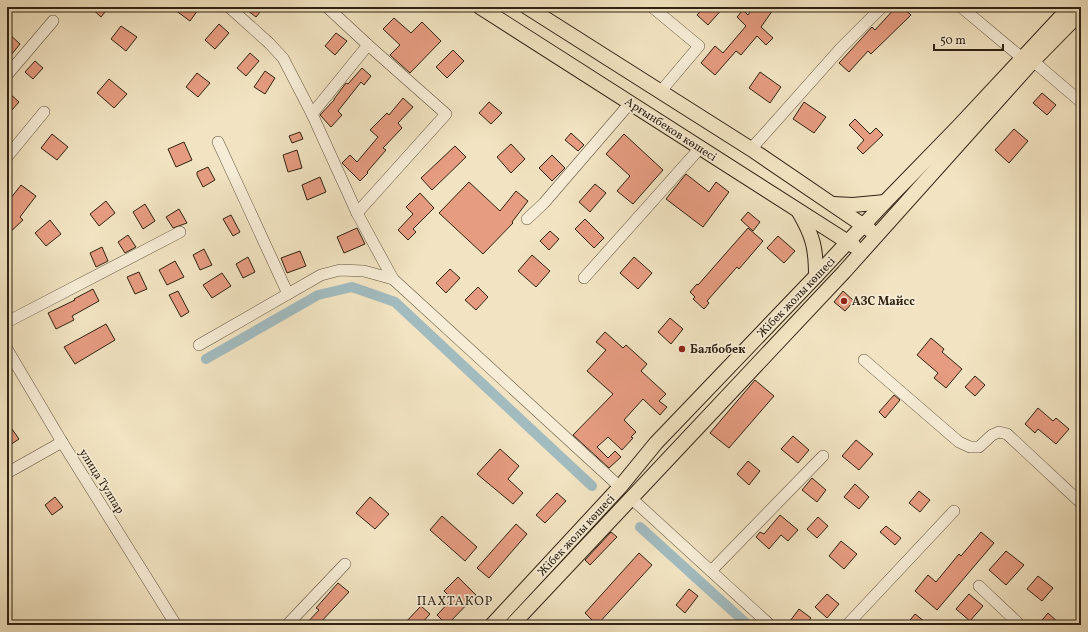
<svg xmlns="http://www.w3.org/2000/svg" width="1088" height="632" viewBox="0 0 1088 632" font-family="Vollkorn,serif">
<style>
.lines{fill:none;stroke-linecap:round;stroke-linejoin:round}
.canal{stroke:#a2bbbf;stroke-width:10}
.building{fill:#e69c81;stroke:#2f2312}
.minor-casing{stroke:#60533e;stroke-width:12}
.major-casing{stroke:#2f2312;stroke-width:16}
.minor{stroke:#f7edd7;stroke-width:11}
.major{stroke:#f2e4c2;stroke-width:14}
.poi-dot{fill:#8f2418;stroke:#f7edd7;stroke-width:1.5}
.labels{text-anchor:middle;stroke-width:3.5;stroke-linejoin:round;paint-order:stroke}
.street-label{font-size:12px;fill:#2f2312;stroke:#f7edd7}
.poi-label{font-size:12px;font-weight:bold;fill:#2f2312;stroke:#f7edd7;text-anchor:start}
.neighbourhood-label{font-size:13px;letter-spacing:1px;fill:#2f2312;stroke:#f7edd7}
</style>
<rect width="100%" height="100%" fill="#f2e4c2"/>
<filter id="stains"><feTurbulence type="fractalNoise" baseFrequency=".005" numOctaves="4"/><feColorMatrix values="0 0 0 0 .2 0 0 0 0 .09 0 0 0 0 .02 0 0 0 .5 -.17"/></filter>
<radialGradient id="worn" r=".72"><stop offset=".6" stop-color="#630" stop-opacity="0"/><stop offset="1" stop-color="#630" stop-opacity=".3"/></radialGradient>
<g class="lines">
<g class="canal">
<path d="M206,359L318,295L352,287L395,302L592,486"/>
<path d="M640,527L748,625"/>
</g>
</g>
<g class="building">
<path d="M90,7H109L101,17Z"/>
<path d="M171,7H195L198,10L190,21Z"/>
<path d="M243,7H264L256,17Z"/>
<path d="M704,7H724L708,25L697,15Z"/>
<path d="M754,7H775L761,27L773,38L766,45L757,36L741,55L736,51L715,75L701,63L715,46L723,53L746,26L737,17L743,10L748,15Z"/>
<path d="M896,7H902L911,15L871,54L868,51L849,72L839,63L872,27L875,30Z"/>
<path d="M394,18L411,33L422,22L441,41L410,73L390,55L400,45L383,29Z"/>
<path d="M219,24L229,33L215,49L205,40Z"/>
<path d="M121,26L137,37L126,51L111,39Z"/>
<path d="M7,32L20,44L7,60Z"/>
<path d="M336,33L347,41L335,55L325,46Z"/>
<path d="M453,50L464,61L447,78L436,67Z"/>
<path d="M250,53L259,61L246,76L237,68Z"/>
<path d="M35,61L43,68L33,79L25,72Z"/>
<path d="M362,68L371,76L364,85L361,82L338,111L342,115L331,127L320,115L334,100V99L346,83L348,84Z"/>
<path d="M265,71L275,78L265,94L254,87Z"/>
<path d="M760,72L781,87L770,103L749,88Z"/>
<path d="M197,73L210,83L198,97L186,87Z"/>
<path d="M109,79L127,94L114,108L97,93Z"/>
<path d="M7,91L19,102L11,111L7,107Z"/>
<path d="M1042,93L1056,105L1047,115L1033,103Z"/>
<path d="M403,98L413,107L398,123L402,128L383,148L386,150L367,172L368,173L360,181L342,163L350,155L357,162L378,137L370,130L387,113L389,115Z"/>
<path d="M489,102L502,113L491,124L479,113Z"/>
<path d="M804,102L826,117L814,133L793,119Z"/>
<path d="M855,119L870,134L876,128L883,135L863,154L857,148L864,140L849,125Z"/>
<path d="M1014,129L1028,141L1009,163L995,150Z"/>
<path d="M300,132L303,139L292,143L289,136Z"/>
<path d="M571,133L584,145L578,151L565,140Z"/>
<path d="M52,134L68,147L57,160L41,148Z"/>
<path d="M624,134L663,170L633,204L617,191L630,176L606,154Z"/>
<path d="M184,142L192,160L176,167L168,149Z"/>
<path d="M511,144L525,159L511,173L497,157Z"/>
<path d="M455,146L466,157L432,190L421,178Z"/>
<path d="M297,150L302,168L288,172L283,155Z"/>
<path d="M552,155L565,168L552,181L539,168Z"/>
<path d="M208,167L215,180L203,187L197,175V172Z"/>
<path d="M686,174L709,192L716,182L729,192L703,227L666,199Z"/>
<path d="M320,177L326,192L307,200L302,185Z"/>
<path d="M469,182L500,211L516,191L528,201L512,222L513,223L483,254L439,213Z"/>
<path d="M595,184L606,193L590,212L579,202Z"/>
<path d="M21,185L36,196L20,217L23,220L7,235V203Z"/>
<path d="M420,193L434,208L413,229L416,232L408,240L398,230L413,214L406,207Z"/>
<path d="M106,201L115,213L99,226L90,214Z"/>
<path d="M145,204L155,221L143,229L133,212Z"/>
<path d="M179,209L187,223L173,228L166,217Z"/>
<path d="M748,212L760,222L753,231L741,220Z"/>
<path d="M231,215L240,232L233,236L223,219Z"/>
<path d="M585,219L604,238L594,248L575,229Z"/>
<path d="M50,220L61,234L46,246L35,233Z"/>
<path d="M357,228L365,244L344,253L337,237Z"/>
<path d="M748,228L763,241L739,269L737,267L707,301L709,303L704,309L693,299L695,297L690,292L697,284L698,285Z"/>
<path d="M550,231L559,239L549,250L540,241Z"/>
<path d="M128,235L136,247L125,253L118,242Z"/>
<path d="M778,236L795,251L784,263L767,248Z"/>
<path d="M102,247L108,261L96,267L90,253Z"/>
<path d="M204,249L212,265L200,270L193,255Z"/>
<path d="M300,251L306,266L287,273L281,258Z"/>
<path d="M532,255L550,271L536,287L518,271Z"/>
<path d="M248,257L255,272L243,278L236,264Z"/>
<path d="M634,257L652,273L638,289L620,273Z"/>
<path d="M175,261L184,277L167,285L159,270Z"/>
<path d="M450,269L460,278L446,293L436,283Z"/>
<path d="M139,272L147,289L135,294L127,277Z"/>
<path d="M222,273L231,286L212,298L203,285Z"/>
<path d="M478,287L488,297L476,310L465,300Z"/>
<path d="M93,289L99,301L72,316L74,320L56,329L48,313L75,300L74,299Z"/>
<path d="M178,291L189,312L181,317L169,295Z"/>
<path d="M843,291L854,301L845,311L834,302Z"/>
<path d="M670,318L683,329L671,344L658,332Z"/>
<path d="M106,324L115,340L75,364L64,347Z"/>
<path d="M605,332L623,348L626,345L647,364L641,371L666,394L659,401L667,407L660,415L643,399L624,420L636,432L631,437L633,438L622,450L608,437L597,447L608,458L615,451L621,457L609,468L573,435L613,394L587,371L606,350L596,342Z"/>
<path d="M931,338L944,349L942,352L962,369L946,388L934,378L938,373L917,355Z"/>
<path d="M975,376L985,385L975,396L965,387Z"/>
<path d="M755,380L774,396L729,448L710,433Z"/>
<path d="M894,395L900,400L885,418L879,412Z"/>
<path d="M1038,408L1053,421L1056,418L1069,429L1056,444L1038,429L1035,433L1025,424Z"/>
<path d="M7,422L19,439L7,447Z"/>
<path d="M793,436L809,450L798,463L781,449Z"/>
<path d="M856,440L873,454L859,470L842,456Z"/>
<path d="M500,449L519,466L508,479L523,493L513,504L477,474Z"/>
<path d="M748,461L760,471L749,485L737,474Z"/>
<path d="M812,478L826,490L817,502L802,490Z"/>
<path d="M855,484L869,497L859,509L844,497Z"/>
<path d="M919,491L930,500L920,512L909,503Z"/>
<path d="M557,493L566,501L545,523L536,515Z"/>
<path d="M55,497L63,507L52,515L45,505Z"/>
<path d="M370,497L389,514L375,529L356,513Z"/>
<path d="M780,515L798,530L788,541L781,535L769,549L756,537L760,532L764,534Z"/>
<path d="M442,516L477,547L465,561L430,530Z"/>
<path d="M818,517L828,526L817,538L807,529Z"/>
<path d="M516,524L527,534L489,578L477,568Z"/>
<path d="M886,526L901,538L895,545L880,532Z"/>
<path d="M611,532L617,537L590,565L585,560Z"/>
<path d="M981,532L994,543L937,610L915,591L928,575L936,582L959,554L961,556Z"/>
<path d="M841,541L857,554L844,569L829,556Z"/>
<path d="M1006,551L1024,565L1006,585L989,570Z"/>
<path d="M639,553L652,565L597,625L585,613Z"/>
<path d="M1038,576L1053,588L1042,601L1027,589Z"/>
<path d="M458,577L476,595L447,625L437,615L452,599L444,591Z"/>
<path d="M338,583L349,592L318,625H305L319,610L316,608Z"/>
<path d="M689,589L698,596L685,613L676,605Z"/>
<path d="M827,594L839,604L827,618L815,607Z"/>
<path d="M969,594L983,606L970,621L956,609Z"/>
<path d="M421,606L430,614L420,625H403Z"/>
<path d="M799,609L811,618L805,625H795L790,621Z"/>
<path d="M1048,613L1061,625H1038Z"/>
<path d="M915,614L929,625H906Z"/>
</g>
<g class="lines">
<g class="minor-casing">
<g id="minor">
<path d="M229,7L269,43L283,58L312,114L357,213L393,279"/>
<path d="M327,7L368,45L446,114L357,213"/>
<path d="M652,7L699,46L661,91"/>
<path d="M961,7L1022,58"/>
<path d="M1033,61L1081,102"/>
<path d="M7,75L53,21"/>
<path d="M312,114L368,45"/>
<path d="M218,142L288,294"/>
<path d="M751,149L841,48L882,7"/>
<path d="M7,157L44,112"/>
<path d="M527,219L544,203L631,102"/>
<path d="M584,278L700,148"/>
<path d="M7,322L180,232"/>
<path d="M199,345L321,275L340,270L364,271L393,279L620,487"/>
<path d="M7,349L62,442L176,625"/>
<path d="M864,360L959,442L970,447H979L992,435L999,432L1007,434L1081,503"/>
<path d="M7,473L62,442"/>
<path d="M631,498L770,625"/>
<path d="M711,571L823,456"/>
<path d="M979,586L1020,625"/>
<path d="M287,625L345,564"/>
<path d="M847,625L954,511"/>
</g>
</g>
<g class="major-casing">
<g id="major">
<path d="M480,7L854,246"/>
<path d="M527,7L751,149L870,230"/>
<path d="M833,204L853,205L885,202"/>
<path d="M799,212C813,236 816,248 816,276"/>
<path d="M492,625L620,487L656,443L816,276L885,202L959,126L1070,7"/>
<path d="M512,625L844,272L1033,61L1081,12"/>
</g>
</g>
<use href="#minor" class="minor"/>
<use href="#major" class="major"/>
</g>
<g class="poi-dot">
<circle cx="844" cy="301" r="4"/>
<circle cx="682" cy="349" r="4"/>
</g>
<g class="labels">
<g class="street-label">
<text transform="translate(671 129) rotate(33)" y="4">Арғынбеков көшесі</text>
<text transform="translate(796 297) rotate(-46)" y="4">Жібек жолы көшесі</text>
<text transform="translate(102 481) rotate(58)" y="4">улица Тулпар</text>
<text transform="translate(576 535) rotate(-47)" y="4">Жібек жолы көшесі</text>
</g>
<g class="poi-label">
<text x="852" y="305">АЗС Майсс</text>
<text x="690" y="353">Балбобек</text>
</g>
<g class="neighbourhood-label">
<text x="455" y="605">ПАХТАКОР</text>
</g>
</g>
<rect width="1088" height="632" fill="none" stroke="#f2e4c2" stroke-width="24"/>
<rect x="8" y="8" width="1072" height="616" fill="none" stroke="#2f2312" stroke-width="2"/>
<rect x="12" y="12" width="1064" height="608" fill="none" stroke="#2f2312"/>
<path d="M934 44v6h69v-6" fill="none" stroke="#2f2312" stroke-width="2"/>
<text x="940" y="44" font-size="12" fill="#2f2312" stroke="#f7edd7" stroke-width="3" paint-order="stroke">50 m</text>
<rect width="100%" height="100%" filter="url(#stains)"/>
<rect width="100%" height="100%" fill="url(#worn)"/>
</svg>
